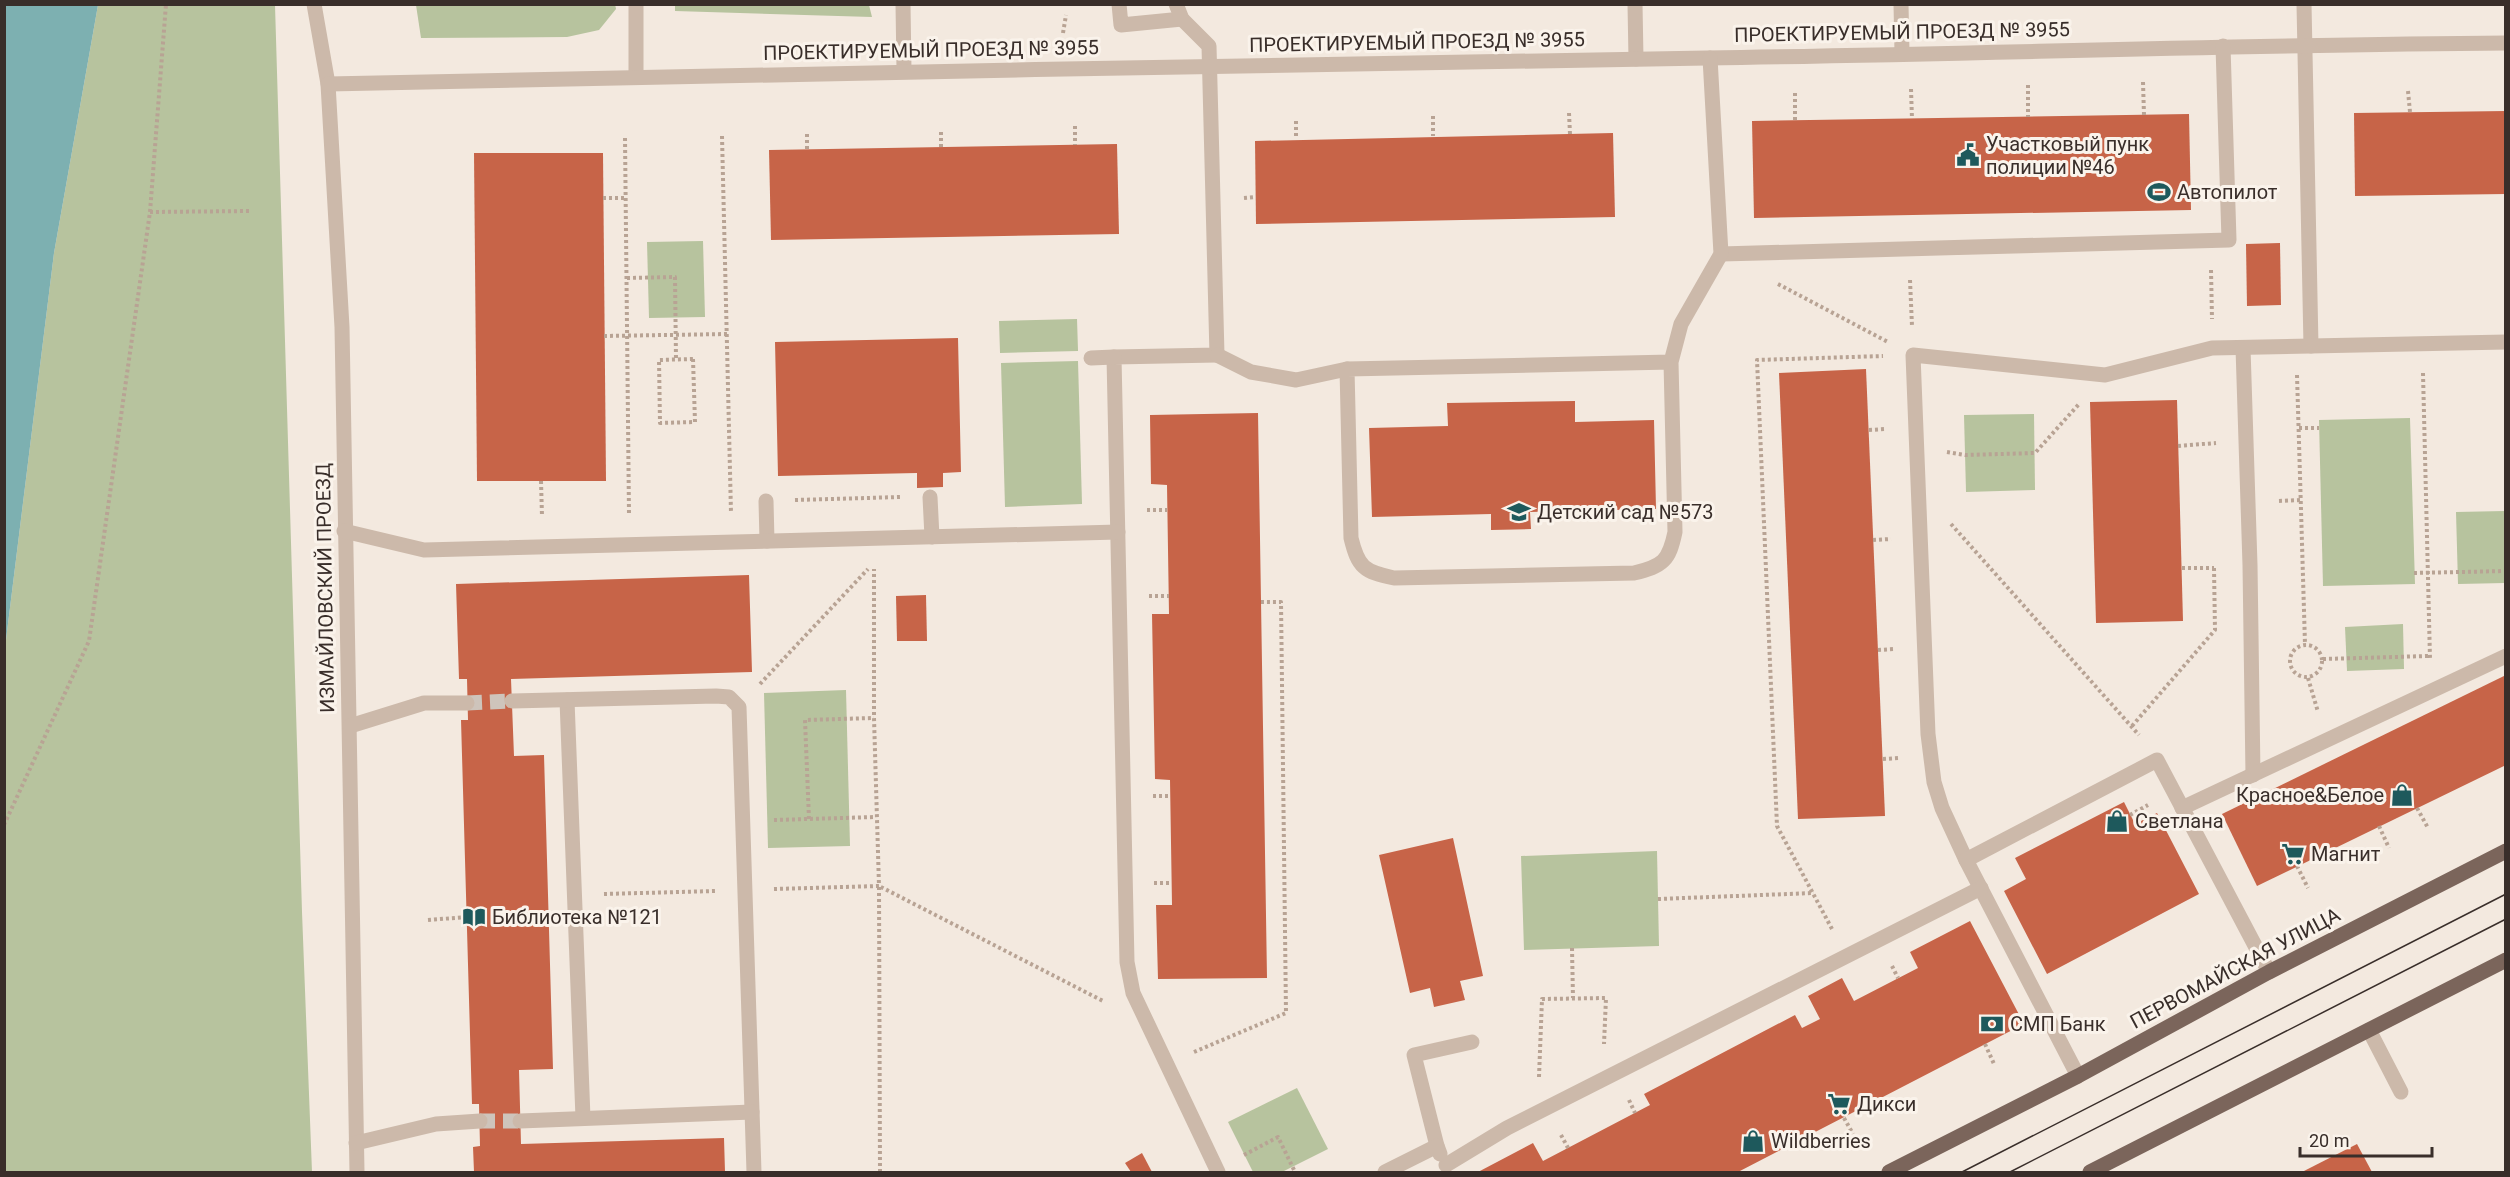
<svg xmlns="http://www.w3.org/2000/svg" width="2510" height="1177" viewBox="0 0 2510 1177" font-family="Roboto,sans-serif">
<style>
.green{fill:#b7c39e}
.water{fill:#7db0b1}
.building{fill:#c76448}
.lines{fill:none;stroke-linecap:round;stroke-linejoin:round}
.minor-tunnel{stroke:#cec4bb;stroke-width:15;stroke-dasharray:15 8;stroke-linecap:butt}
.path{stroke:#b8a394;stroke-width:4;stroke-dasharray:3 3;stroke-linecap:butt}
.minor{stroke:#ccb9aa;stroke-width:15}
.major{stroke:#7b655b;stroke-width:15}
.tram{stroke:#392e2a;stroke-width:1.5}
.labels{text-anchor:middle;stroke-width:6;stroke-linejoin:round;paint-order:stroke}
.street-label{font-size:20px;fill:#392e2a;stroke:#faf3eb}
.poi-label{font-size:20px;fill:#392e2a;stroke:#faf3eb;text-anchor:start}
</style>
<rect width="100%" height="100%" fill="#f3e9df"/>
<g class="green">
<path d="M615,4L616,9L599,30L567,37L421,38L416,5Z"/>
<path d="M675,4L869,5L872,17L675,11Z"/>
<path d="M98,5H275L302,912L312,1172H5V648L54,253Z"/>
<path d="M703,241L705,317L649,318L647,242Z"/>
<path d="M1077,319L1078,351L1000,353L999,321Z"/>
<path d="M1078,361L1082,504L1005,507L1001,363Z"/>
<path d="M2034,414L2035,490L1966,492L1964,415Z"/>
<path d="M2410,418L2415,584L2323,586L2319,420Z"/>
<path d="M2505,511V583L2458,584L2456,512Z"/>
<path d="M2403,624L2404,669L2347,671L2345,627Z"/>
<path d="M846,690L850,846L768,848L764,693Z"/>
<path d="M1657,851L1659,946L1524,950L1521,856Z"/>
<path d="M1297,1088L1328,1149L1282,1172H1253L1228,1122Z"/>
</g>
<path class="water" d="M5,4L98,5L54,253L5,648Z"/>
<g class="building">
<path d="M2506,111V194L2355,196L2354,113Z"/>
<path d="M2189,114L2191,210L1754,218L1752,121Z"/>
<path d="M1613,133L1615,217L1256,224L1255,141Z"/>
<path d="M1117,144L1119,234L771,240L769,150Z"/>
<path d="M474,153H603L606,481H477Z"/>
<path d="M2280,243L2281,305L2247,306L2246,244Z"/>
<path d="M958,338L961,472L943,473V487L917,488V473L778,476L775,342Z"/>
<path d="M1866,369L1885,816L1798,819L1779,373Z"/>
<path d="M2177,400L2183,621L2096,623L2090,402Z"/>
<path d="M1575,401V422L1654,420L1656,509L1530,512L1531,529L1491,530V514L1372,517L1369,428L1448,426L1447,403Z"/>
<path d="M1258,413L1267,978L1158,979L1156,905H1172L1170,780L1155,779L1152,614H1169L1167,485L1151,484L1150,415Z"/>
<path d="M749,575L752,672L511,679L514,756L544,755L553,1069L519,1070L521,1144L724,1138L725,1172H474L473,1147L480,1146L479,1104H472L461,720H468L467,679H459L456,584Z"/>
<path d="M926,595L927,641H897L896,596Z"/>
<path d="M2506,675V765L2257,886L2222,814Z"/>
<path d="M2124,802L2135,824L2157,813L2199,894L2047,974L2004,891L2026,879L2015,858Z"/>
<path d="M1453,838L1483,976L1460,981L1465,1000L1434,1007L1430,988L1410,993L1379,855Z"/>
<path d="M1970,921L2024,1024L1738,1172H1478L1533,1143L1543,1161L1650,1105L1644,1094L1795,1015L1802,1028L1820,1019L1808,996L1842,978L1854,1001L1918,968L1910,952Z"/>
<path d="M2357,1144L2372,1172H2302Z"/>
<path d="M1142,1153L1152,1172H1131L1125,1163Z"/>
</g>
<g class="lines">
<g class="minor-tunnel">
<path d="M467,703L512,701"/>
<path d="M480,1121H520"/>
</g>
<g class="path">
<path d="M1063,33L1066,15"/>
<path d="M2143,82L2144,115"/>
<path d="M2028,85V117"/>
<path d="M1911,89L1912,119"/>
<path d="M2408,91L2410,112"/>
<path d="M1795,93V121"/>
<path d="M1569,113L1570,134"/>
<path d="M1433,116V136"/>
<path d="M1296,121V139"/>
<path d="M1075,126V145"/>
<path d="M807,134V150"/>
<path d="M722,136L731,513"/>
<path d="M625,138L629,515"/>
<path d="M941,147V130"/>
<path d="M603,198H627"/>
<path d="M1244,198L1256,197"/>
<path d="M150,212L251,211"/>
<path d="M2211,270L2212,319"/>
<path d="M627,278L675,277L676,359"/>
<path d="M1910,280L1912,326"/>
<path d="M1778,284L1888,342"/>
<path d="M604,336L727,334"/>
<path d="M693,359L695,422L660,423L659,360Z"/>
<path d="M2423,373L2430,659"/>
<path d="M2297,375L2305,644"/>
<path d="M2299,428H2319"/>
<path d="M1869,430L1886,429"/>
<path d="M2178,446L2216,443"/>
<path d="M1947,452L1965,455L2035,453L2079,404"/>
<path d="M541,481L542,516"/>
<path d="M795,500L901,497"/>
<path d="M2279,501L2301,500"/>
<path d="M1147,510H1167"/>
<path d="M1951,524L2139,735"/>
<path d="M1873,540L1891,539"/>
<path d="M2182,568H2214"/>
<path d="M2414,573L2506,571"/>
<path d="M1149,596H1169"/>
<circle cx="2306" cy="661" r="16"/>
<path d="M1878,650L1895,649"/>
<path d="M2323,659L2429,656"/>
<path d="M2308,678L2318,712"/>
<path d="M760,684L868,569"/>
<path d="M2132,726L2215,630L2214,568"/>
<path d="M1883,759L1900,758"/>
<path d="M1153,796H1170"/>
<path d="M2417,808L2428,828"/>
<path d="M2130,815L2148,805"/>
<path d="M809,819L805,720L874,718"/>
<path d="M774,820L876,817"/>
<path d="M4,825L89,641L150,212L166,4"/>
<path d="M2379,826L2389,848"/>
<path d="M2297,866L2308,888"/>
<path d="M1154,883H1172"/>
<path d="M774,889L879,886L874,718V569"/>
<path d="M604,894L716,891"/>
<path d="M1658,899L1814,893"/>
<path d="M428,920L467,917"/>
<path d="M1832,929L1777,826L1757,360L1883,356"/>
<path d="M1572,948L1573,998"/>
<path d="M1892,966L1898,978"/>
<path d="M1985,1044L1994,1064"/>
<path d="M1194,1052L1286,1013L1281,602H1261"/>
<path d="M1539,1077L1542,999L1606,998L1604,1044"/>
<path d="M1629,1100L1635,1113"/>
<path d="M1844,1118L1853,1134"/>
<path d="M1561,1135L1568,1148"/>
<path d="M1244,1155L1278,1137L1295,1172"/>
<path d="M880,1172L879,886L1103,1001"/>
</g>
<g class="minor">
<path d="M314,4L328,84L342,327L357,1172"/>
<path d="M903,4L904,70"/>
<path d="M1119,4L1121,25L1182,19"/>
<path d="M1176,4L1182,19L1209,46L1217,355L1114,357L1127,962L1133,993L1218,1172"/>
<path d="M1635,4L1636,59"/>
<path d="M1901,4L1902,53"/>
<path d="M2304,4L2311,346"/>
<path d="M636,77V4"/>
<path d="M328,84C788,73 1247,66 1707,58C1973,54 2239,45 2506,43"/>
<path d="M1721,254L2229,240L2223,46"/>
<path d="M2243,348L2250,565L2253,775"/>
<path d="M1217,355L1251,372L1296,380L1347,369"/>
<path d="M1091,358L1114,357"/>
<path d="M1671,362L1347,369L1351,538C1358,567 1364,572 1394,578L1634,573C1663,566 1669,561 1675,532L1671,362L1681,324L1721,254L1710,58"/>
<path d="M930,497L932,537"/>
<path d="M766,501L767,541"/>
<path d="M344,531L424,550L1118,532"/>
<path d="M567,700L583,1118"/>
<path d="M512,701L716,696L729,697L739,707L754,1172"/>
<path d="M350,726L424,703H467"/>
<path d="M2182,808L2506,656"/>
<path d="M1966,860L1942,808L1934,782L1928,734L1913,355L2105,375L2212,348L2506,342"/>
<path d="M2369,1030L2401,1092"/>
<path d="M2078,1076L1966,860L2157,760L2269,972"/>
<path d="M520,1121L752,1112"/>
<path d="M356,1143L436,1124L480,1121"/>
<path d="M1437,1146L1414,1055L1472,1042"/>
<path d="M1446,1165L1507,1128L1981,888"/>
<path d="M1385,1172L1437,1146L1440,1154"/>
</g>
<g class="major">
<path d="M1889,1172L2078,1076L2269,972L2506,851"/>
<path d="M2090,1172L2506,960"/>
</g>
<g class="tram">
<path d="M1962,1172L2506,894"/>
<path d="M2010,1172L2506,919"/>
</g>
</g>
<defs>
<g id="civic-bare" transform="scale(1.8)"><path d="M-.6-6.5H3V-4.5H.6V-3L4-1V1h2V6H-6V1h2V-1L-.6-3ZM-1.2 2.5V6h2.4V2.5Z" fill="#1e595c" stroke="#faf3eb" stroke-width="2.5" paint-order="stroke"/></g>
<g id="stadium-bare" transform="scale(1.8)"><path d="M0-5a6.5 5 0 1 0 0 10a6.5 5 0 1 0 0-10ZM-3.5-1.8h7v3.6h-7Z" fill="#1e595c" stroke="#faf3eb" stroke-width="2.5" paint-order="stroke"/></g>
<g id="school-bare" transform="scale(1.8)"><path d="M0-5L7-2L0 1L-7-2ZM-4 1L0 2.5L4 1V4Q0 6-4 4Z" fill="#1e595c" stroke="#faf3eb" stroke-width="2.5" paint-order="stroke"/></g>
<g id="shop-bare" transform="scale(1.8)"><path d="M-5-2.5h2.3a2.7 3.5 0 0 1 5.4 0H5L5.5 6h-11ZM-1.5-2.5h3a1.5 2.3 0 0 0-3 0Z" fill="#1e595c" stroke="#faf3eb" stroke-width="2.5" paint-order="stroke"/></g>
<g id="supermarket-bare" transform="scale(1.8)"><path d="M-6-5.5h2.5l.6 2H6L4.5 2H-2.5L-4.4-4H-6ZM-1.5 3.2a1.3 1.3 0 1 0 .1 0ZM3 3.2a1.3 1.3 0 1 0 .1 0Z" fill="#1e595c" stroke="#faf3eb" stroke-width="2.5" paint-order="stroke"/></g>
<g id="library-bare" transform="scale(1.8)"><path d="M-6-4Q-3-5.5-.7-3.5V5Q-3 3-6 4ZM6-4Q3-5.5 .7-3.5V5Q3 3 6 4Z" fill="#1e595c" stroke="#faf3eb" stroke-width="2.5" paint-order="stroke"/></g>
<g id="bank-bare" transform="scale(1.8)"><path d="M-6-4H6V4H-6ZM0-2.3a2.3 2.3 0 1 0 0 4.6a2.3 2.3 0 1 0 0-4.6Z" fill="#1e595c" stroke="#faf3eb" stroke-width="2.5" paint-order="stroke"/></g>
</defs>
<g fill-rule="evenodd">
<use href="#civic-bare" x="1968" y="155"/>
<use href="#stadium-bare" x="2159" y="192"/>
<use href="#school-bare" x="1519" y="512"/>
<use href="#shop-bare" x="2402" y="795"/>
<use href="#shop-bare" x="2117" y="821"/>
<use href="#supermarket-bare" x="2293" y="854"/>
<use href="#library-bare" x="474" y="917"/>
<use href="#bank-bare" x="1992" y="1024"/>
<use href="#supermarket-bare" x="1839" y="1104"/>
<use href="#shop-bare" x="1753" y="1141"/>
</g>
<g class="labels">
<g class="street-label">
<text transform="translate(1902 32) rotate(-1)" y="7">ПРОЕКТИРУЕМЫЙ ПРОЕЗД № 3955</text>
<text transform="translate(1417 42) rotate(-1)" y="7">ПРОЕКТИРУЕМЫЙ ПРОЕЗД № 3955</text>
<text transform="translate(931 50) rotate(-1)" y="7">ПРОЕКТИРУЕМЫЙ ПРОЕЗД № 3955</text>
<text transform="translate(325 588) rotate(-91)" y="7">ИЗМАЙЛОВСКИЙ ПРОЕЗД</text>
<text transform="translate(2235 968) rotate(-28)" y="7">ПЕРВОМАЙСКАЯ УЛИЦА</text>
</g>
<g class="poi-label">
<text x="1986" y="151">Участковый пунк<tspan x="1986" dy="23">полиции №46</tspan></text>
<text x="2177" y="199">Автопилот</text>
<text x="1537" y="519">Детский сад №573</text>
<text x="2384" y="802" text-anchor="end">Красное&amp;Белое</text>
<text x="2135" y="828">Светлана</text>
<text x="2311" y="861">Магнит</text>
<text x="492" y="924">Библиотека №121</text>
<text x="2010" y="1031">СМП Банк</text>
<text x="1857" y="1111">Дикси</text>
<text x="1771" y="1148">Wildberries</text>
</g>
</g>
<rect width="2510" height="1177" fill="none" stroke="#392e2a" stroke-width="12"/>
<path d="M2300 1147v9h132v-9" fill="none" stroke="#392e2a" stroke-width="3"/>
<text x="2309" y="1147" font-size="18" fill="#392e2a" stroke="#faf3eb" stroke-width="4.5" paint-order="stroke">20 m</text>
</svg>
